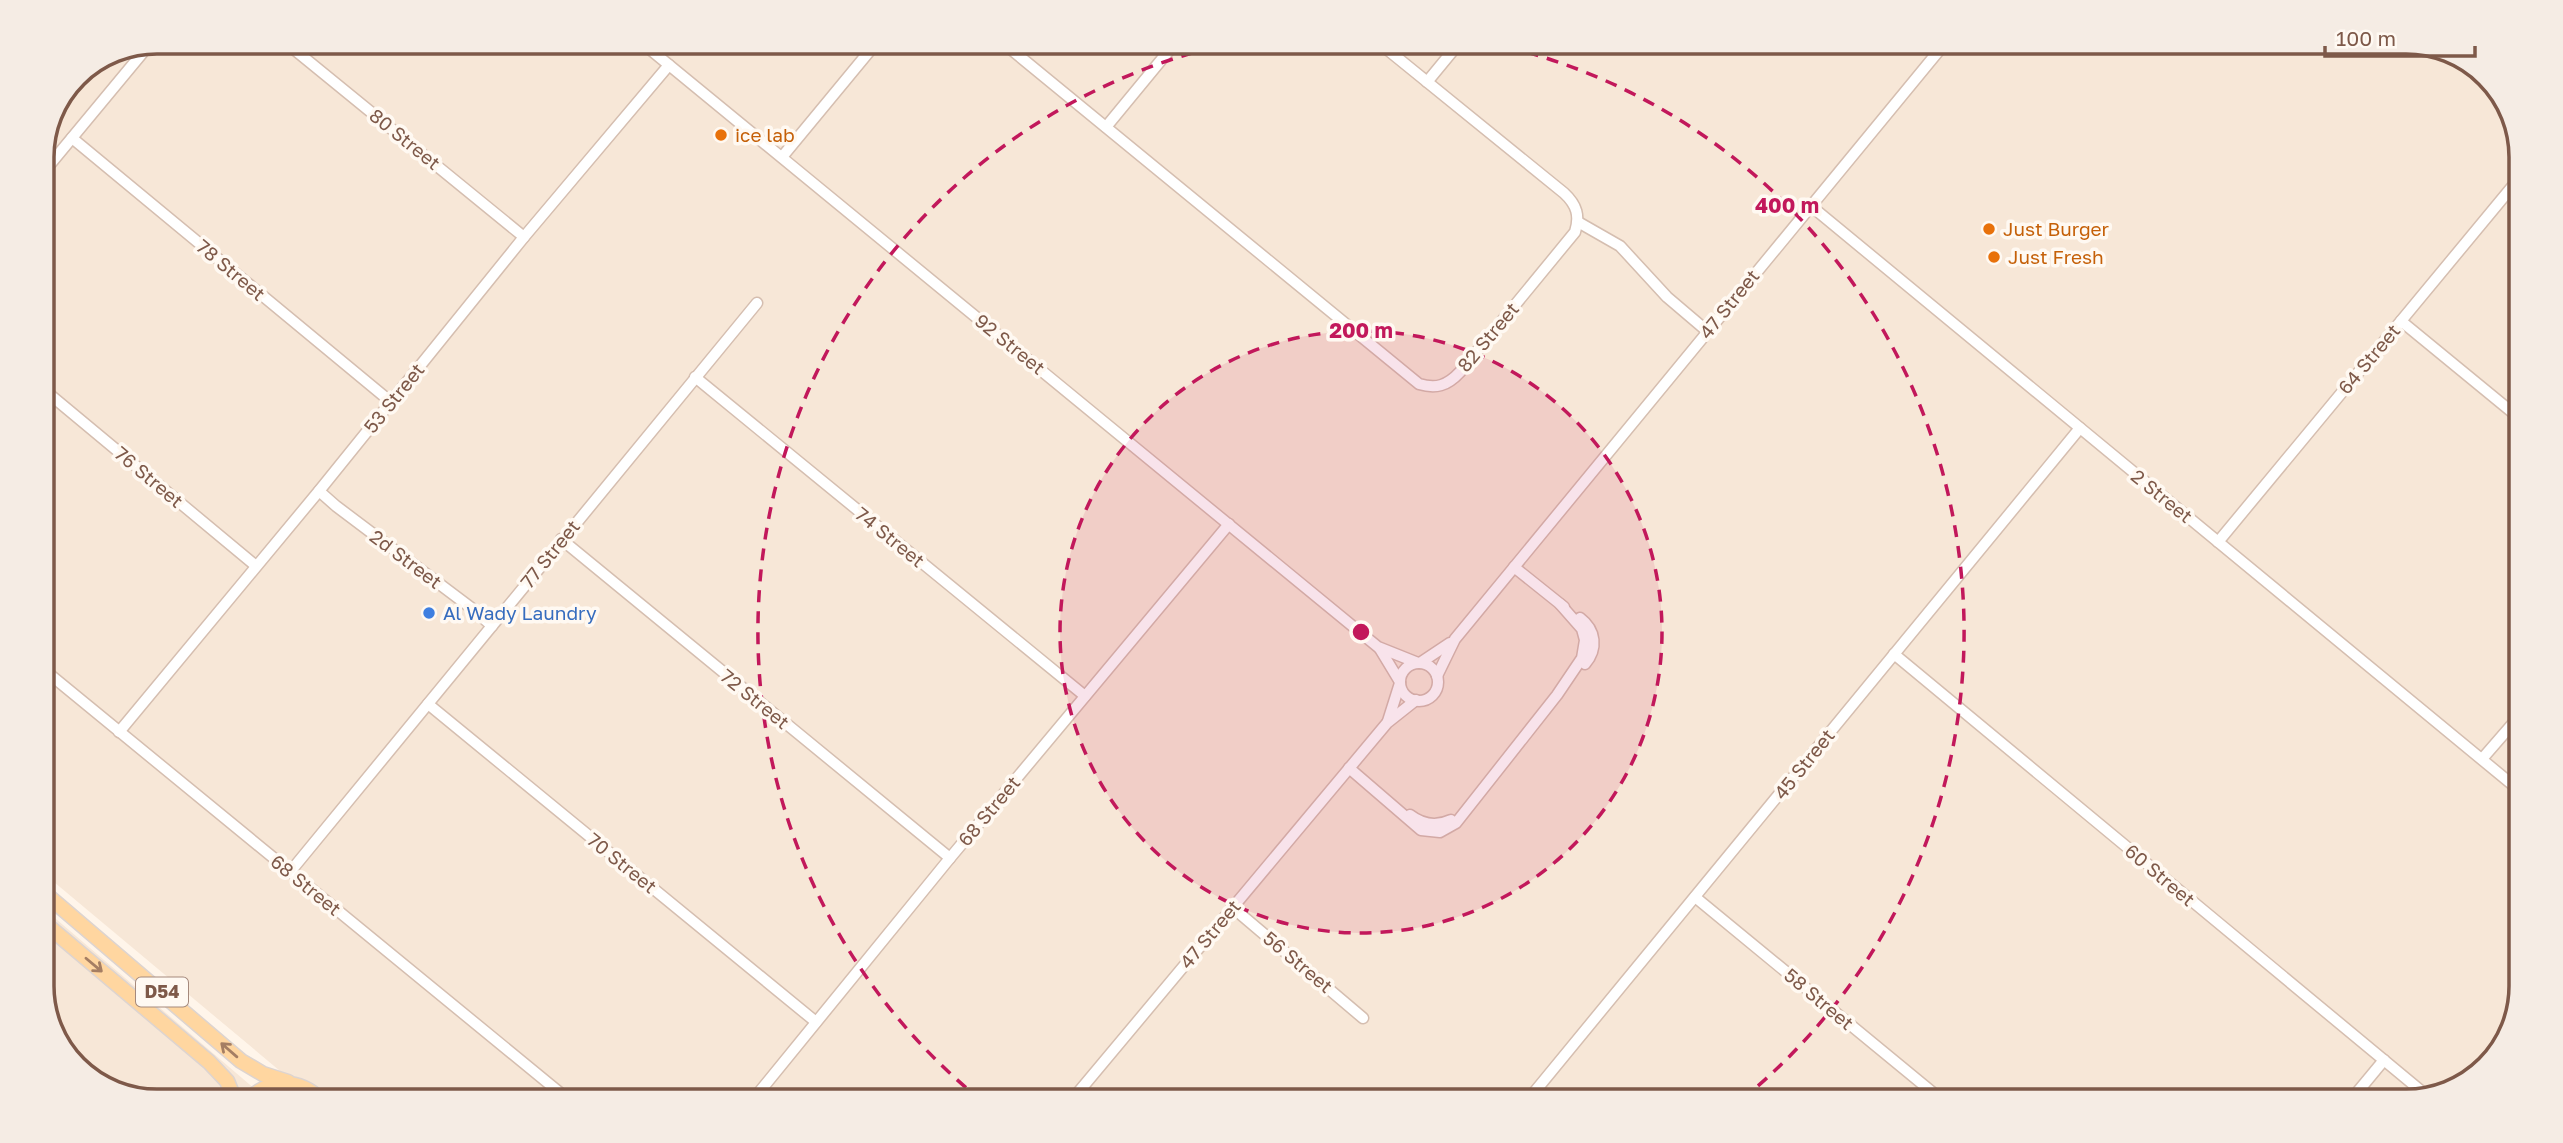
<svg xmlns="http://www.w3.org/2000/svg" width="2563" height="1143" viewBox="0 0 2563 1143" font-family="'Golos Text',sans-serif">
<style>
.residential{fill:#f7e7d7}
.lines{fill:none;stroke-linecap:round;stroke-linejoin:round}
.minor-casing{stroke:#d5beb0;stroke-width:13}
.major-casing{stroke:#ddd4d0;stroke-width:17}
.minor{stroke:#fff;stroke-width:10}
.major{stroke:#ffd6a0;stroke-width:14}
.oneway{stroke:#a57e63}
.ring{fill:none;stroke:#c2185b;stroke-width:3.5;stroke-dasharray:12 9}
.food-dot{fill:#e8710a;stroke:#fff9f2;stroke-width:2.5}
.shop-dot{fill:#3f7fe0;stroke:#fff9f2;stroke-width:2.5}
.labels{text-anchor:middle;stroke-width:7;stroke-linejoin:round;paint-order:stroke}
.shield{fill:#fff9f2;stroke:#a5897c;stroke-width:2}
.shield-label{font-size:18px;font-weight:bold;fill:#7e5949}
.food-label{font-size:19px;fill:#c56008;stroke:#fff9f2;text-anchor:start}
.street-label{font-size:19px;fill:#7e5949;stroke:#fff9f2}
.shop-label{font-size:19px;fill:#366cbe;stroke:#fff9f2;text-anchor:start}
.rim{fill:none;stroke:#7e5949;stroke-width:3.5}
.centre{fill:#c2185b;stroke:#fff9f2;stroke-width:3.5}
.ring-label{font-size:21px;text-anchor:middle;font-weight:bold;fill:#c2185b;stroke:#fff9f2;stroke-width:7;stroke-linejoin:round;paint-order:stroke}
</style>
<rect width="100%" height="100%" fill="#fff5ea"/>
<g class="residential">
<path d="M158,42H2405L2450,51L2501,93L2521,151L2512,1030L2469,1082L2406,1101H316L42,872V151L76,76Z"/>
<path d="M42,907L269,1101H158L113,1092L66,1055L42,993Z"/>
</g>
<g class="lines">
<g class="minor-casing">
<g id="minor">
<path d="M285,42L524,237"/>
<path d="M641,42L1378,647L1418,663"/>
<path d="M1002,42L1419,384C1436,389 1447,386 1460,372L1575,232C1580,216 1577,205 1564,193L1378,42"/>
<path d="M1427,82L1460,42"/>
<path d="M1106,127L1176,42"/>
<path d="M72,138L391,402"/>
<path d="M782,157L877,42"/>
<path d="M42,174L149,45"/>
<path d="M1811,206L2514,786"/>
<path d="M1578,222L1620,246L1667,297L1707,331"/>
<path d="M2401,321L2518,417"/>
<path d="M695,377L1085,696"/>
<path d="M42,388L256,566"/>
<path d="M319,491L336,506L474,610L492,626"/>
<path d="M561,539L950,858"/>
<path d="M2218,542L2521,176"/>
<path d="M1514,567L1564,607"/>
<path d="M1580,618C1596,630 1598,649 1585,664"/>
<path d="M1380,649L1400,682"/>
<path d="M1894,654L2426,1095"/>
<path d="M1420,663L1450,643"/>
<circle cx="1419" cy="682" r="19"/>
<path d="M42,668L570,1101"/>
<path d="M1437,676L1455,639L1946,42"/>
<path d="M428,704L816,1022"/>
<path d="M1388,721L1400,683"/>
<path d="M119,732L319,491L524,237L669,65"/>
<path d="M2482,759L2515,721"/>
<path d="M1349,768L1421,830L1440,832L1456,823L1557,695L1582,658L1585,640L1582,629L1560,604"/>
<path d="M1410,815C1423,825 1436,827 1451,820"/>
<path d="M290,872L757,303"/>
<path d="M1695,897L1943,1101"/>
<path d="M1232,907L1363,1018"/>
<path d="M752,1101L950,858L1229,524"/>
<path d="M1071,1101L1387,723L1416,700"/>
<path d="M1527,1101L2080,428"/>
<path d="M2350,1101L2384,1060"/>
</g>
</g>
<g class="major-casing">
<g id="major">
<path d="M42,891L241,1061L263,1074L288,1082"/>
<path d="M42,921L209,1062L227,1081L235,1101"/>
<path d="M247,1101C270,1078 299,1078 322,1101"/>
</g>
</g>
<use href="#minor" class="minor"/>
<use href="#major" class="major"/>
</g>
<defs><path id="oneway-shaft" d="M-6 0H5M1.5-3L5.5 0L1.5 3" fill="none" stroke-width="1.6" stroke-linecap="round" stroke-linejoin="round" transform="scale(1.75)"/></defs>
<g class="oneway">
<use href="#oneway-shaft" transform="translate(94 965) rotate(40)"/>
<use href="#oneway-shaft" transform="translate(229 1050) rotate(-139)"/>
</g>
<circle cx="1361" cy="632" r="301" fill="#c2185b" fill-opacity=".12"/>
<g class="ring">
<circle cx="1361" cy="632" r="301"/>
<path d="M982 1101A603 603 0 0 1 1236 42M1486 42A603 603 0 0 1 1740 1101"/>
</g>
<g class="food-dot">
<circle cx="721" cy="135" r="7"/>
<circle cx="1989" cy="229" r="7"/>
<circle cx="1994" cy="257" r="7"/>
</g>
<circle class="shop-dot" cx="429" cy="613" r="7"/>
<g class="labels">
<rect class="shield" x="136" y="977.5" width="52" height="29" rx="5"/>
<g class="shield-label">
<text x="162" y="998">D54</text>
</g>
<g class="food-label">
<text x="735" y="142">ice lab</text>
<text x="2003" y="236">Just Burger</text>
<text x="2008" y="264">Just Fresh</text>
</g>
<g class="street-label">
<text transform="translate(405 139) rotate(39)" y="7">80 Street</text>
<text transform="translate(231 270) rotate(40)" y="7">78 Street</text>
<text transform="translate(1729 304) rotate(-51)" y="7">47 Street</text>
<text transform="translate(1488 337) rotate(-50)" y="7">82 Street</text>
<text transform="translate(1010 344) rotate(39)" y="7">92 Street</text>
<text transform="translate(2369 359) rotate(-50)" y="7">64 Street</text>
<text transform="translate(394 398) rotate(-51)" y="7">53 Street</text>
<text transform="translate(149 477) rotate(40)" y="7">76 Street</text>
<text transform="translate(2162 496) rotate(39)" y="7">2 Street</text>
<text transform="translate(890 537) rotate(39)" y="7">74 Street</text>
<text transform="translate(550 554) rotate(-51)" y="7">77 Street</text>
<text transform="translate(406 559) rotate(37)" y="7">2d Street</text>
<text transform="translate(755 699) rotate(39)" y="7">72 Street</text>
<text transform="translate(1804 764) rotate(-51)" y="7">45 Street</text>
<text transform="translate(989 811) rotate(-50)" y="7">68 Street</text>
<text transform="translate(622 863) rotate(39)" y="7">70 Street</text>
<text transform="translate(2160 875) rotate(40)" y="7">60 Street</text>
<text transform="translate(306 885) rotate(39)" y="7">68 Street</text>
<text transform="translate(1210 934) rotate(-50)" y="7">47 Street</text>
<text transform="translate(1298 962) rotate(40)" y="7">56 Street</text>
<text transform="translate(1819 999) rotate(40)" y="7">58 Street</text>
</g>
<g class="shop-label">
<text x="443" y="620">Al Wady Laundry</text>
</g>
</g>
<path d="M0 0H2563V1143H0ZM157 54H2406A103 103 0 0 1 2509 157V986A103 103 0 0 1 2406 1089H157A103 103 0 0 1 54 986V157A103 103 0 0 1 157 54Z" fill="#f5ece4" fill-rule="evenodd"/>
<path class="rim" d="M157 54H2406A103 103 0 0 1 2509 157V986A103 103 0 0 1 2406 1089H157A103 103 0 0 1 54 986V157A103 103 0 0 1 157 54Z"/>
<circle cx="1361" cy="632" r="10" class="centre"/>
<g class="ring-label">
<text x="1787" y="213">400 m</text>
<text x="1361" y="338">200 m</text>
</g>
<path d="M2325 46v10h150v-10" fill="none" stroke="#7e5949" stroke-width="3.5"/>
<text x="2336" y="46" font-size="21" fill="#7e5949" stroke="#fff9f2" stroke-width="5" paint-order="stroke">100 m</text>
</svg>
